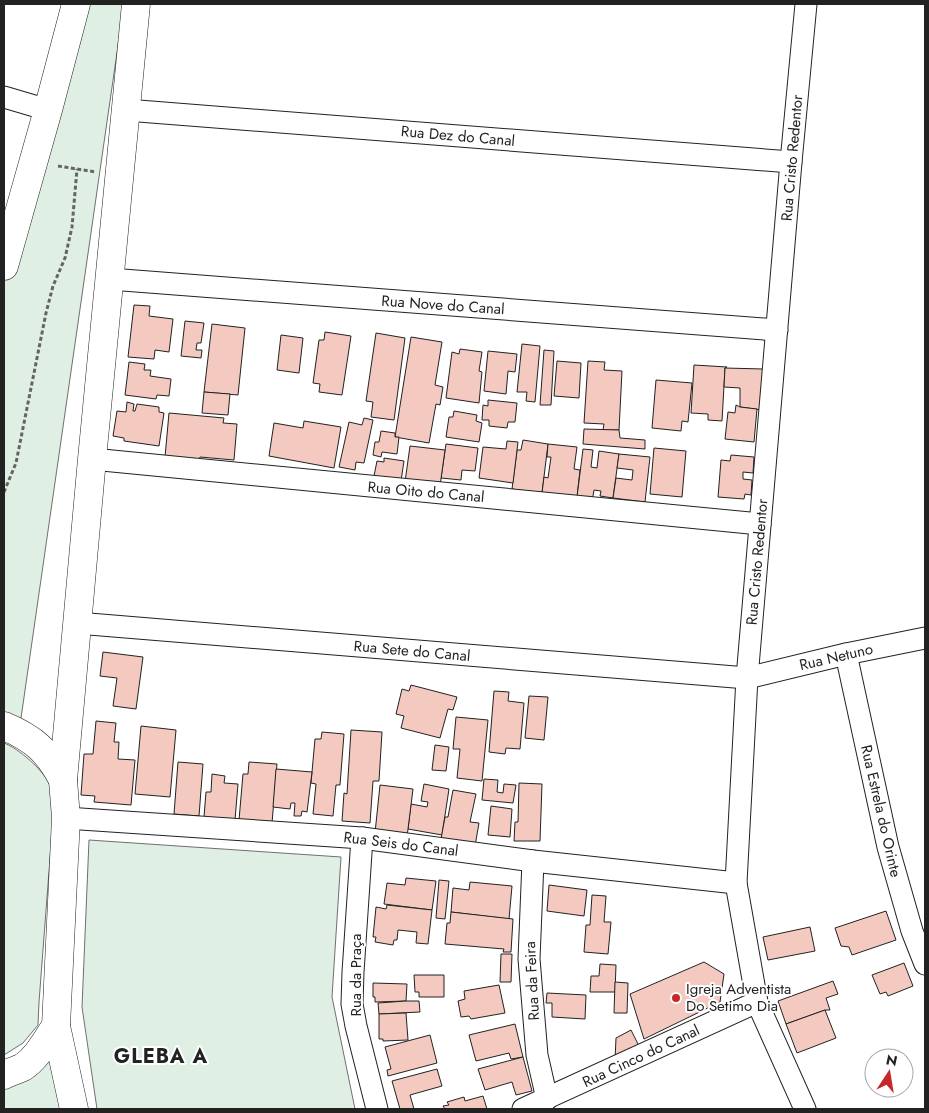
<svg xmlns="http://www.w3.org/2000/svg" width="929" height="1113" viewBox="0 0 929 1113" font-family="Jost,sans-serif">
<style>
.green{fill:#e0efe3;stroke:#6f6f6f}
.building{fill:#f3c9c0;stroke:#222}
.lines{fill:none;stroke-linecap:round;stroke-linejoin:round}
.street-casing{stroke:#222;stroke-width:23}
.secondary-casing{stroke:#222;stroke-width:29}
.path{stroke:#646464;stroke-width:3;stroke-dasharray:4 2.5;stroke-linecap:butt}
.street{stroke:#fff;stroke-width:21}
.secondary{stroke:#fff;stroke-width:28}
.poi-dot{fill:#c62828;stroke:#fff;stroke-width:2}
.labels{text-anchor:middle;stroke-width:4;stroke-linejoin:round;paint-order:stroke}
.street-label{font-size:15px;fill:#222;stroke:#fff}
.poi-label{font-size:15px;fill:#222;stroke:#fff;text-anchor:start}
.district-label{font-size:20px;font-weight:bold;letter-spacing:1px;fill:#222;stroke:#fff}
</style>
<rect width="100%" height="100%" fill="#fff"/>
<g class="green">
<path d="M82,4H124L19,732L4,726V267Z"/>
<path d="M4,743C18,748 45,771 50,786C52,792 53,800 54,806L39,1002L38,1025L23,1043L4,1055Z"/>
<path d="M89,840L341,857L332,997L355,1109H97L82,1007Z"/>
<path d="M56,1026L74,1109H4V1075Z"/>
</g>
<g class="building">
<path d="M134,305L150,306L149,316L173,319L169,352L155,350L154,359L128,357Z"/>
<path d="M185,321L204,323L201,343H197L196,350H202L201,358L181,356Z"/>
<path d="M212,324L245,328L238,395L204,392Z"/>
<path d="M325,332L351,336L342,395L319,392L320,384L313,383L319,340H324Z"/>
<path d="M376,333L405,338L394,420L371,417L373,402L366,401Z"/>
<path d="M281,335L303,338L299,373L277,370Z"/>
<path d="M411,337L442,342L435,385L443,387L440,405L436,404L429,443L395,437Z"/>
<path d="M522,344L540,346L535,402L526,401L527,392H517Z"/>
<path d="M460,349L482,352L479,371L482,372L479,403L446,398L452,352L459,354Z"/>
<path d="M544,350L554,351L551,405H540Z"/>
<path d="M488,351L517,354L515,372L508,371L506,394L484,391Z"/>
<path d="M557,361L581,363L579,398L554,396Z"/>
<path d="M588,361L605,362L604,370L622,371L619,430H603L604,424L584,423Z"/>
<path d="M129,362L145,364L144,370H151L150,376L171,379L169,396L157,395L156,399L125,395Z"/>
<path d="M694,365L727,367L725,368L722,421L708,420V414L691,413Z"/>
<path d="M725,368L763,369L762,410L740,407V388L724,387Z"/>
<path d="M656,380L692,383L688,422L682,421L681,431L652,428Z"/>
<path d="M204,392L230,394L228,415L202,413Z"/>
<path d="M488,400L517,403L515,422H508L507,428L489,426V420H482L483,405L488,406Z"/>
<path d="M127,402L134,404L133,411H135L137,404L159,407V412L164,413L159,446L124,441V438L113,436L117,411L126,412Z"/>
<path d="M736,405L740,407L757,409L754,442L725,439L728,412L735,413Z"/>
<path d="M454,411L477,415L476,421L482,423L479,442L446,437L449,417H453Z"/>
<path d="M169,413L224,418L223,423L237,424L234,460L200,457L199,460L165,457Z"/>
<path d="M364,418L373,420L364,463L356,462L355,470L339,467L349,422L362,425Z"/>
<path d="M304,421L341,427L334,468L269,456L274,423L303,428Z"/>
<path d="M584,429L619,430L620,438L645,440V449L583,444Z"/>
<path d="M381,431L395,433V437H399L397,454L382,452L381,457L373,455L375,442H379Z"/>
<path d="M523,440L548,444L542,493L512,489L517,450H521Z"/>
<path d="M507,441L518,442L513,483L479,478L483,447L506,449Z"/>
<path d="M446,444L478,448L475,471L462,470L461,480L441,478Z"/>
<path d="M548,444L577,447L574,469L580,470L577,497L542,493L544,477L548,478L551,457H547Z"/>
<path d="M410,446L445,450L440,486L405,482Z"/>
<path d="M654,448L686,451L682,497L650,494Z"/>
<path d="M583,449L593,450L591,467L597,468L599,451L619,454L613,498L600,496L601,491L594,490L592,502L577,497Z"/>
<path d="M619,454L650,457L645,502L613,498L616,478L632,480L633,470L617,468Z"/>
<path d="M731,455L754,457L753,473L743,472V479L752,480L751,495L745,494L744,499L718,497L721,460L730,461Z"/>
<path d="M384,458L404,461L401,481L374,476L377,461L384,462Z"/>
<path d="M103,652L143,657L136,709L113,706L117,678L100,676Z"/>
<path d="M411,685L457,697L453,710L448,709L440,738L401,728L404,716L396,714L402,689L409,691Z"/>
<path d="M494,691L509,692L508,701L524,703L520,749L506,748L505,754L489,752Z"/>
<path d="M529,696L548,697L544,740L525,738Z"/>
<path d="M456,717L488,720L482,781L457,778L460,749H453Z"/>
<path d="M96,721L116,723L114,742H119L118,759L135,760L131,805L94,802L95,796L81,795L84,754H93Z"/>
<path d="M141,726L176,730L170,797L135,794Z"/>
<path d="M351,730L382,732L379,781H373L370,823L342,821L344,793L347,794Z"/>
<path d="M322,732L344,734L340,785H336L333,816L313,814L316,784L311,783L315,739H321Z"/>
<path d="M435,745L449,747L446,771L432,770Z"/>
<path d="M178,762L203,764L199,816L174,814Z"/>
<path d="M249,762L277,764L272,823L239,820L243,774H248Z"/>
<path d="M276,769L312,772L307,812L302,811L301,816H294L295,803H291L290,809L273,807Z"/>
<path d="M212,774L225,776L224,783L238,784L235,820L204,817L206,792H211Z"/>
<path d="M484,779L498,780L497,792L503,793L504,784L516,785L513,803L482,800Z"/>
<path d="M519,783L542,784L540,841H514L515,822H518Z"/>
<path d="M424,784L449,789L442,835L408,829L411,804L427,807L428,802L421,801Z"/>
<path d="M380,785L413,789L407,837L375,833Z"/>
<path d="M453,790L476,794L470,822L479,823L475,846L441,839L445,817H448Z"/>
<path d="M491,806L512,809L510,837L488,835Z"/>
<path d="M406,878L436,881L432,910L384,904L387,883L405,885Z"/>
<path d="M439,880L449,881L445,919L436,918Z"/>
<path d="M470,882L512,886L509,919L451,912L453,888L469,890Z"/>
<path d="M549,885L587,890L584,916L547,911Z"/>
<path d="M592,895L606,896L604,922H611L608,954L584,952L586,925H590Z"/>
<path d="M387,905L432,910L428,944L416,943L417,932L398,930L397,940H394L393,945L375,942L376,937H373L376,907L386,909Z"/>
<path d="M886,911L896,940L852,955L849,947L841,946L835,928Z"/>
<path d="M451,912L513,919L511,952H503L504,949L445,944L447,923H450Z"/>
<path d="M810,927L815,951L768,960L763,937Z"/>
<path d="M501,954H512L511,982H500Z"/>
<path d="M704,962L724,974L720,1002L644,1039L630,994Z"/>
<path d="M904,963L913,986L888,996L886,992L880,994L872,975Z"/>
<path d="M600,964L616,965L615,992H590L591,976H599Z"/>
<path d="M414,975H444V997H419V992H415Z"/>
<path d="M833,981L838,994L826,998L830,1010H825L786,1024L778,1001Z"/>
<path d="M615,982L628,983L627,1013H614Z"/>
<path d="M373,983L407,984L406,1001L375,1002V997H373Z"/>
<path d="M499,985L505,1013L471,1019L469,1016L461,1017L458,1001L465,999L464,991Z"/>
<path d="M547,993L586,995L585,1019L552,1017V1003H546Z"/>
<path d="M406,1001H419L420,1012L379,1014L378,1003Z"/>
<path d="M825,1010L836,1038L797,1053L786,1024Z"/>
<path d="M406,1013L408,1040L383,1041V1039H379V1014Z"/>
<path d="M515,1024L523,1057L511,1059L509,1053L476,1061L469,1035Z"/>
<path d="M631,1030L639,1046L615,1060L616,1038Z"/>
<path d="M430,1035L437,1063L388,1076L387,1070L391,1069L385,1047Z"/>
<path d="M523,1057L532,1091L516,1095L512,1082L485,1090L478,1069Z"/>
<path d="M437,1069L442,1086L410,1095L414,1109H400L392,1081Z"/>
<path d="M483,1096L487,1109H445L443,1106L449,1105L447,1102L464,1097L465,1101Z"/>
</g>
<g class="lines">
<g class="street-casing">
<g id="street">
<path d="M4,97L48,110"/>
<path d="M126,110L791,162"/>
<path d="M110,279L777,330"/>
<path d="M92,459L760,524"/>
<path d="M77,623L747,678L846,654L925,638"/>
<path d="M846,654L888,847L912,931L925,964"/>
<path d="M66,818L362,838L533,861L736,883"/>
<path d="M362,838L353,972L352,1004L356,1026L377,1109"/>
<path d="M533,861L529,959L537,1055L547,1099"/>
<path d="M523,1109L757,1002"/>
<path d="M805,1109L757,1002L736,883L747,678L791,162L806,4"/>
</g>
</g>
<g class="secondary-casing">
<g id="secondary">
<path d="M4,266L48,110L76,4"/>
<path d="M4,726C33,738 49,752 63,780"/>
<path d="M4,1075C10,1072 17,1070 23,1067C38,1057 46,1040 56,1026"/>
<path d="M74,1109L56,1026L66,818L63,780L92,459L136,4"/>
</g>
</g>
<g class="path">
<path d="M58,166L96,172"/>
<path d="M4,492L16,463L46,313L53,286L65,258L72,227L77,169"/>
</g>
<use href="#street" class="street"/>
<use href="#secondary" class="secondary"/>
</g>
<circle class="poi-dot" cx="676" cy="998" r="5"/>
<g class="labels">
<g class="street-label">
<text transform="translate(458 136) rotate(5)" y="5">Rua Dez do Canal</text>
<text transform="translate(792 158) rotate(-85)" y="5">Rua Cristo Redentor</text>
<text transform="translate(443 305) rotate(4)" y="5">Rua Nove do Canal</text>
<text transform="translate(426 492) rotate(5)" y="5">Rua Oito do Canal</text>
<text transform="translate(757 562) rotate(-85)" y="5">Rua Cristo Redentor</text>
<text transform="translate(412 651) rotate(5)" y="5">Rua Sete do Canal</text>
<text transform="translate(836 657) rotate(-13)" y="5">Rua Netuno</text>
<text transform="translate(881 811) rotate(77)" y="5">Rua Estrela do Orinte</text>
<text transform="translate(401 844) rotate(7)" y="5">Rua Seis do Canal</text>
<text transform="translate(356 975) rotate(-90)" y="5">Rua da Praça</text>
<text transform="translate(532 981) rotate(-93)" y="5">Rua da Feira</text>
<text transform="translate(641 1056) rotate(-25)" y="5">Rua Cinco do Canal</text>
</g>
<g class="poi-label">
<text x="686" y="994">Igreja Adventista<tspan x="686" dy="17">Do Setimo Dia</tspan></text>
</g>
<g class="district-label">
<text x="161" y="1063">GLEBA A</text>
</g>
</g>
<rect width="929" height="1113" fill="none" stroke="#222222" stroke-width="10"/>
<g transform="translate(889 1073) rotate(12)"><circle r="24" fill="#ffffff" stroke="#a7a7a7"/>
<path d="M0-4L9 19L0 12L-9 19Z" fill="#c62828"/>
<text y="-8" font-size="14" font-weight="bold" text-anchor="middle" fill="#222222">N</text>
</g>
</svg>
